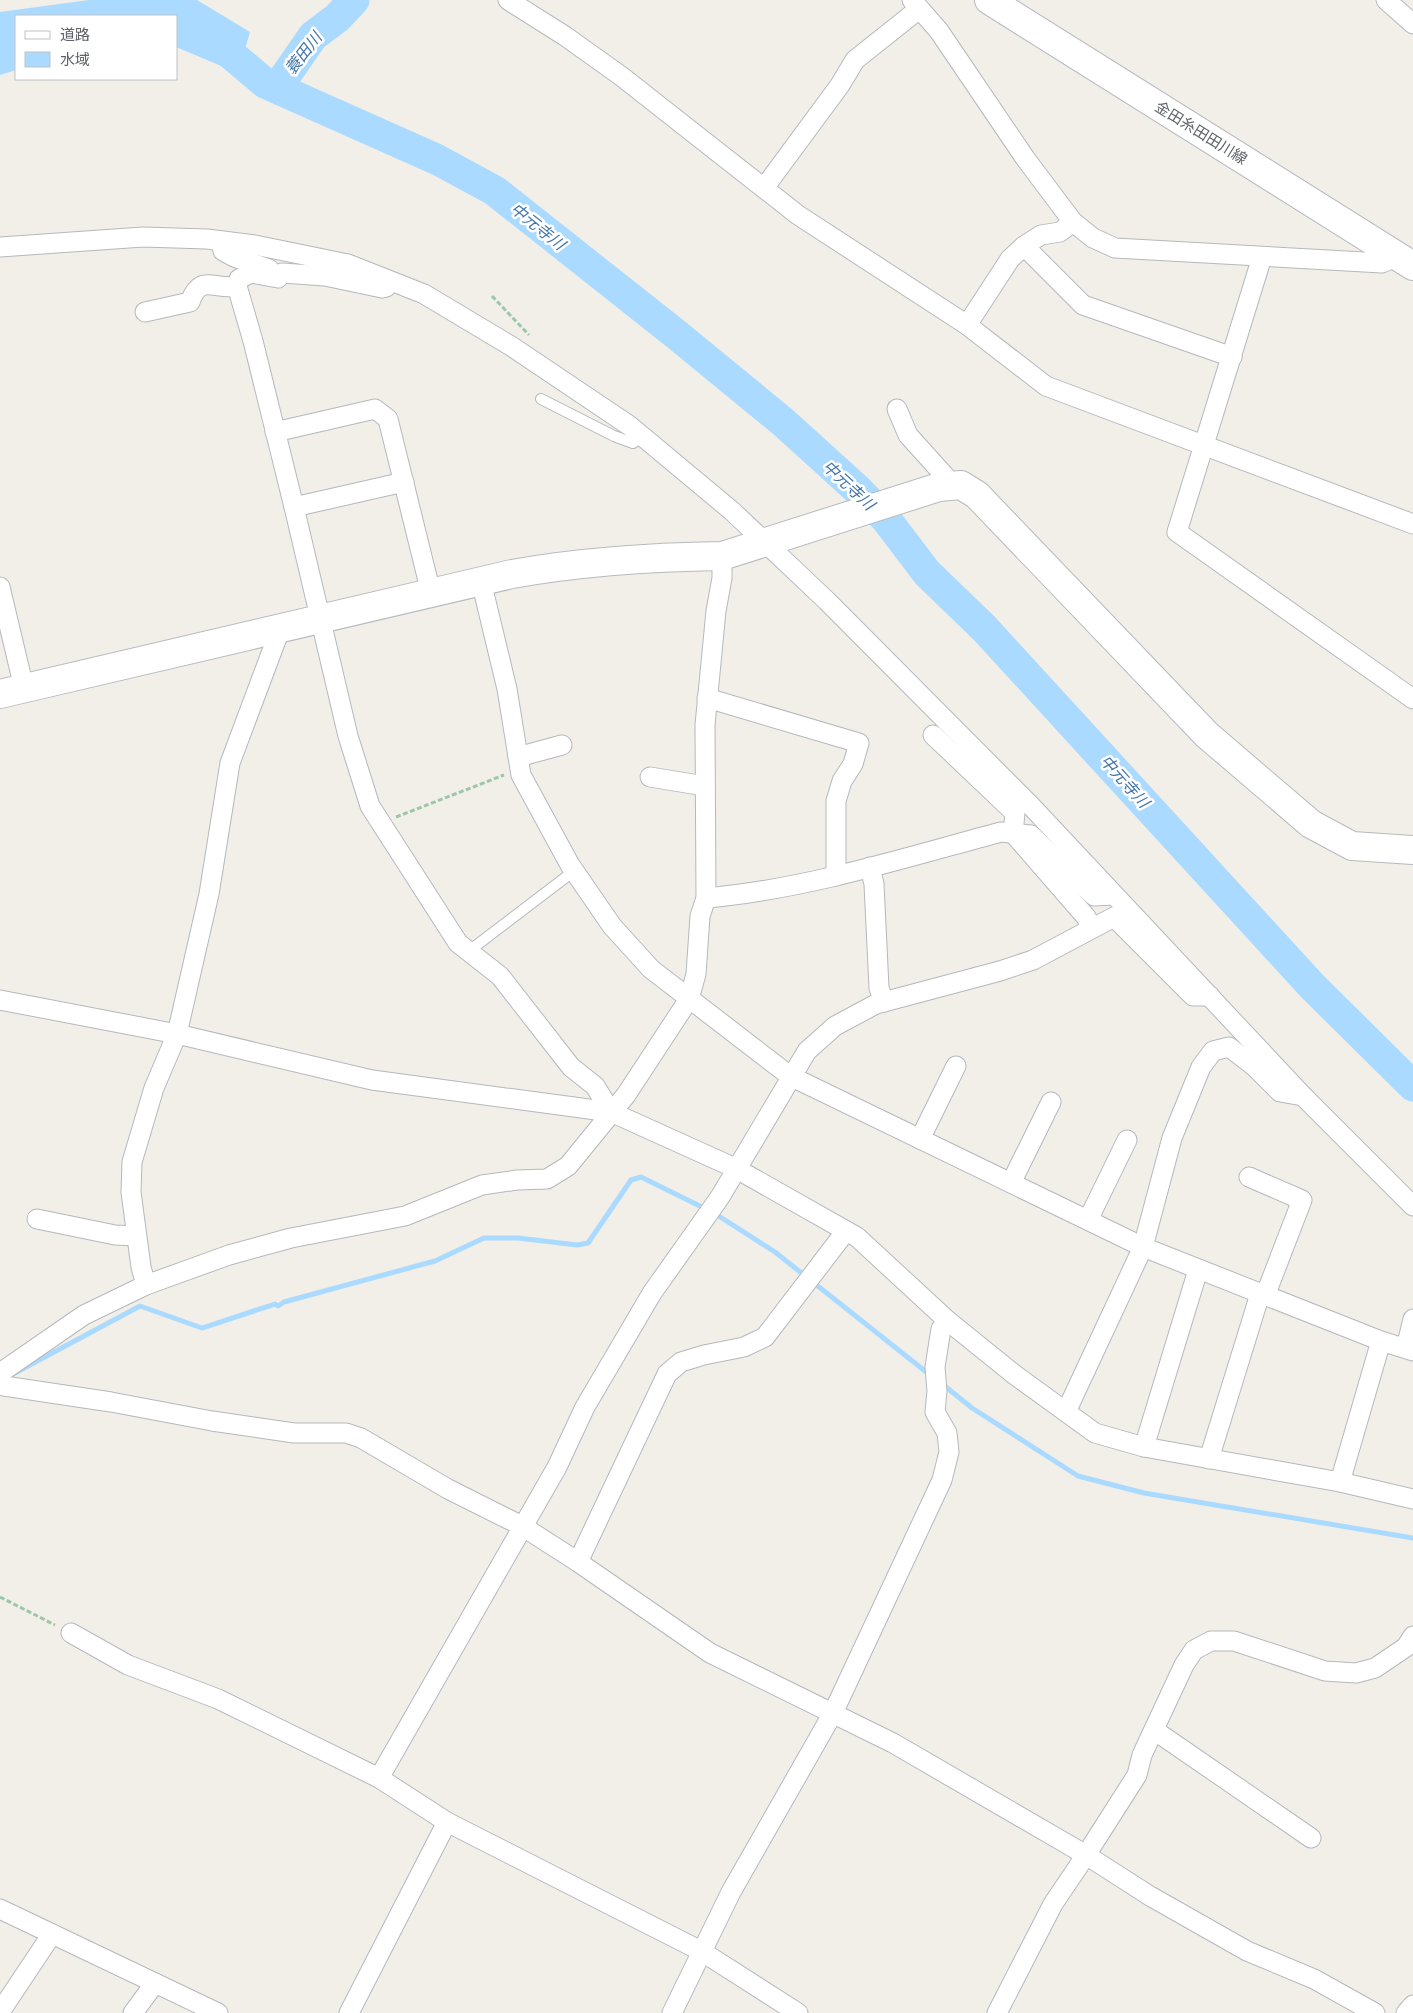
<svg xmlns="http://www.w3.org/2000/svg" width="1413" height="2013" viewBox="0 0 1413 2013" font-family="'PT Sans Narrow','Noto Sans JP',sans-serif">
<style>
.water{fill:#aadaff}
.lines{fill:none;stroke-linecap:round;stroke-linejoin:round}
.stream{stroke:#aadaff;stroke-width:5}
.river{stroke:#aadaff;stroke-width:31}
.lane-casing{stroke:#b5b8bc;stroke-width:12}
.street-casing{stroke:#b5b8bc;stroke-width:21}
.secondary-casing{stroke:#b6babf;stroke-width:30}
.path{stroke:#9cc7a9;stroke-width:3;stroke-dasharray:5 2.5;stroke-linecap:butt}
.lane{stroke:#fff;stroke-width:10}
.street{stroke:#fff;stroke-width:19}
.secondary{stroke:#fff;stroke-width:28}
.labels{text-anchor:middle;stroke-width:5;stroke-linejoin:round;paint-order:stroke}
.street-label{font-size:15px;fill:#5f6368;stroke:#fff}
.water-label{font-size:16px;font-style:italic;fill:#4174aa;stroke:#fff}
</style>
<rect width="100%" height="100%" fill="#f1efe8"/>
<path class="water" d="M89,0H197L250,32L238,73L176,47V16H16V70L0,75V12Z"/>
<g class="lines">
<g class="stream">
<path d="M13,1374L140,1306L202,1328L275,1304L278,1306L284,1302L435,1261L484,1238H518L577,1245L588,1243L631,1180L641,1177L714,1213L775,1252L930,1375"/>
<path d="M941,1383L972,1408L1078,1476L1144,1493L1413,1538"/>
</g>
<g class="river">
<path d="M176,18L227,51L265,83L438,160L495,191L677,335L783,422L858,490L886,519L927,573L984,628L1312,986L1413,1086"/>
<path d="M277,88L313,36L337,18L354,0"/>
</g>
<g class="lane-casing">
<g id="lane">
<path d="M541,399L614,436L633,443L643,437"/>
<path d="M469,951L574,871"/>
</g>
</g>
<g class="street-casing">
<g id="street">
<path d="M508,0L565,36L621,76L798,215L967,325L1046,386L1413,524"/>
<path d="M912,0L939,31L1025,158L1073,222L1093,238L1115,248L1382,263L1398,256"/>
<path d="M1386,0L1413,24"/>
<path d="M764,188L840,85L855,60L919,9"/>
<path d="M1073,222L1060,232L1041,235L1024,246L1083,305L1232,357"/>
<path d="M221,241L223,251L234,257L269,269"/>
<path d="M0,247L143,237L207,239L255,245L348,264L424,294L511,346L630,426L732,511L827,601L1032,807L1303,1096L1413,1206"/>
<path d="M1262,257L1177,532L1413,699"/>
<path d="M386,287L382,288L325,276L282,273L278,278L251,273L239,279L237,286L253,341L294,507L348,736L370,806L458,943L500,976L571,1067L595,1086L611,1112"/>
<path d="M145,312L190,302C201,272 215,291 237,286"/>
<path d="M967,325L1010,259L1024,246"/>
<path d="M897,409L908,435L953,485"/>
<path d="M275,432L375,409L388,419L431,593"/>
<path d="M294,507L404,482"/>
<path d="M481,581L507,689L521,775L570,865L612,926L651,969L790,1076L1143,1247L1066,1412"/>
<path d="M0,587L24,688"/>
<path d="M707,698L859,743L853,764L842,781L836,801V876"/>
<path d="M933,735L1015,813L1013,833L1086,917L1092,928"/>
<path d="M518,757L562,745"/>
<path d="M650,777L705,786"/>
<path d="M870,867L874,884L879,988L884,1002"/>
<path d="M706,898C807,889 904,858 1001,832L1031,835L1094,896L1114,895"/>
<path d="M0,1000L177,1034L372,1080L611,1112L735,1168L857,1237L948,1321L1015,1375L1095,1433L1144,1447L1340,1482L1413,1499"/>
<path d="M1303,1096L1280,1092L1255,1067L1229,1047L1213,1051L1201,1067L1172,1138L1143,1247L1381,1341L1413,1351"/>
<path d="M920,1139L956,1066"/>
<path d="M1249,1177L1302,1200L1265,1296"/>
<path d="M1011,1183L1051,1102"/>
<path d="M37,1219L115,1235L136,1236"/>
<path d="M1088,1220L1127,1140"/>
<path d="M146,1285L141,1267L131,1192L132,1162L154,1088L177,1034L209,894L230,763L281,627"/>
<path d="M1406,1348L1413,1319"/>
<path d="M0,1373L84,1315L146,1285L229,1255L291,1238L405,1216L482,1185L517,1180L547,1179L568,1166L626,1095L689,999L696,974L700,916L706,898L705,725L716,611L722,578V556"/>
<path d="M4,1386L111,1402L212,1421L294,1433H346L361,1438L448,1489L522,1526L578,1562L710,1653L893,1743L1086,1855L1150,1896L1247,1951L1314,1979L1375,2013"/>
<path d="M1144,1447L1198,1270"/>
<path d="M1209,1459L1260,1294"/>
<path d="M1340,1482L1381,1341"/>
<path d="M578,1562L667,1374L681,1362L704,1355L744,1347L765,1337L846,1231"/>
<path d="M71,1633L128,1665L218,1699L379,1778"/>
<path d="M1154,1730L1311,1838"/>
<path d="M0,1909L218,2013"/>
<path d="M0,2012L52,1934"/>
<path d="M133,2013L155,1983"/>
<path d="M349,2013L447,1822"/>
<path d="M672,2013L731,1892L833,1713L942,1480L949,1452L947,1433L935,1412L937,1391L935,1367L941,1329L948,1321"/>
<path d="M798,2013L701,1951L447,1822L379,1778L557,1467L585,1407L652,1293L720,1197L807,1051L835,1026L876,1004L1000,971L1033,960L1114,917L1193,996H1210"/>
<path d="M997,2013L1053,1904L1086,1855L1137,1775L1142,1755L1184,1665L1194,1650L1211,1641H1234L1325,1671L1356,1673L1375,1668L1406,1647L1413,1636"/>
<path d="M1406,2013L1413,2005"/>
</g>
</g>
<g class="secondary-casing">
<g id="secondary">
<path d="M989,0L1413,266"/>
<path d="M0,694L512,574C579,562 653,557 722,556L939,487L961,485L977,495L1207,735L1311,824L1352,846L1413,850"/>
</g>
</g>
<g class="path">
<path d="M492,296L529,335"/>
<path d="M396,817L504,775"/>
<path d="M0,1597L55,1625"/>
</g>
<use href="#lane" class="lane"/>
<use href="#street" class="street"/>
<use href="#secondary" class="secondary"/>
</g>
<g class="labels">
<g class="street-label">
<text transform="translate(1201 133) rotate(32)" y="5">金田糸田田川線</text>
</g>
<g class="water-label">
<text transform="translate(303 53) rotate(-52)" y="6">蓑田川</text>
<text transform="translate(538 226) rotate(39)" y="6">中元寺川</text>
<text transform="translate(849 485) rotate(43)" y="6">中元寺川</text>
<text transform="translate(1125 781) rotate(48)" y="6">中元寺川</text>
</g>
</g>
<rect x="15" y="15" width="162" height="65" fill="#ffffff" stroke="#bfc1c3"/>
<rect x="25" y="31" width="25" height="8" fill="#ffffff" stroke="#bfc1c3"/>
<text x="60" y="40" font-size="15" fill="#5f6368">道路</text>
<rect x="25" y="52" width="25" height="15" fill="#aadaff" stroke="#bfc1c3"/>
<text x="60" y="65" font-size="15" fill="#5f6368">水域</text>
</svg>
